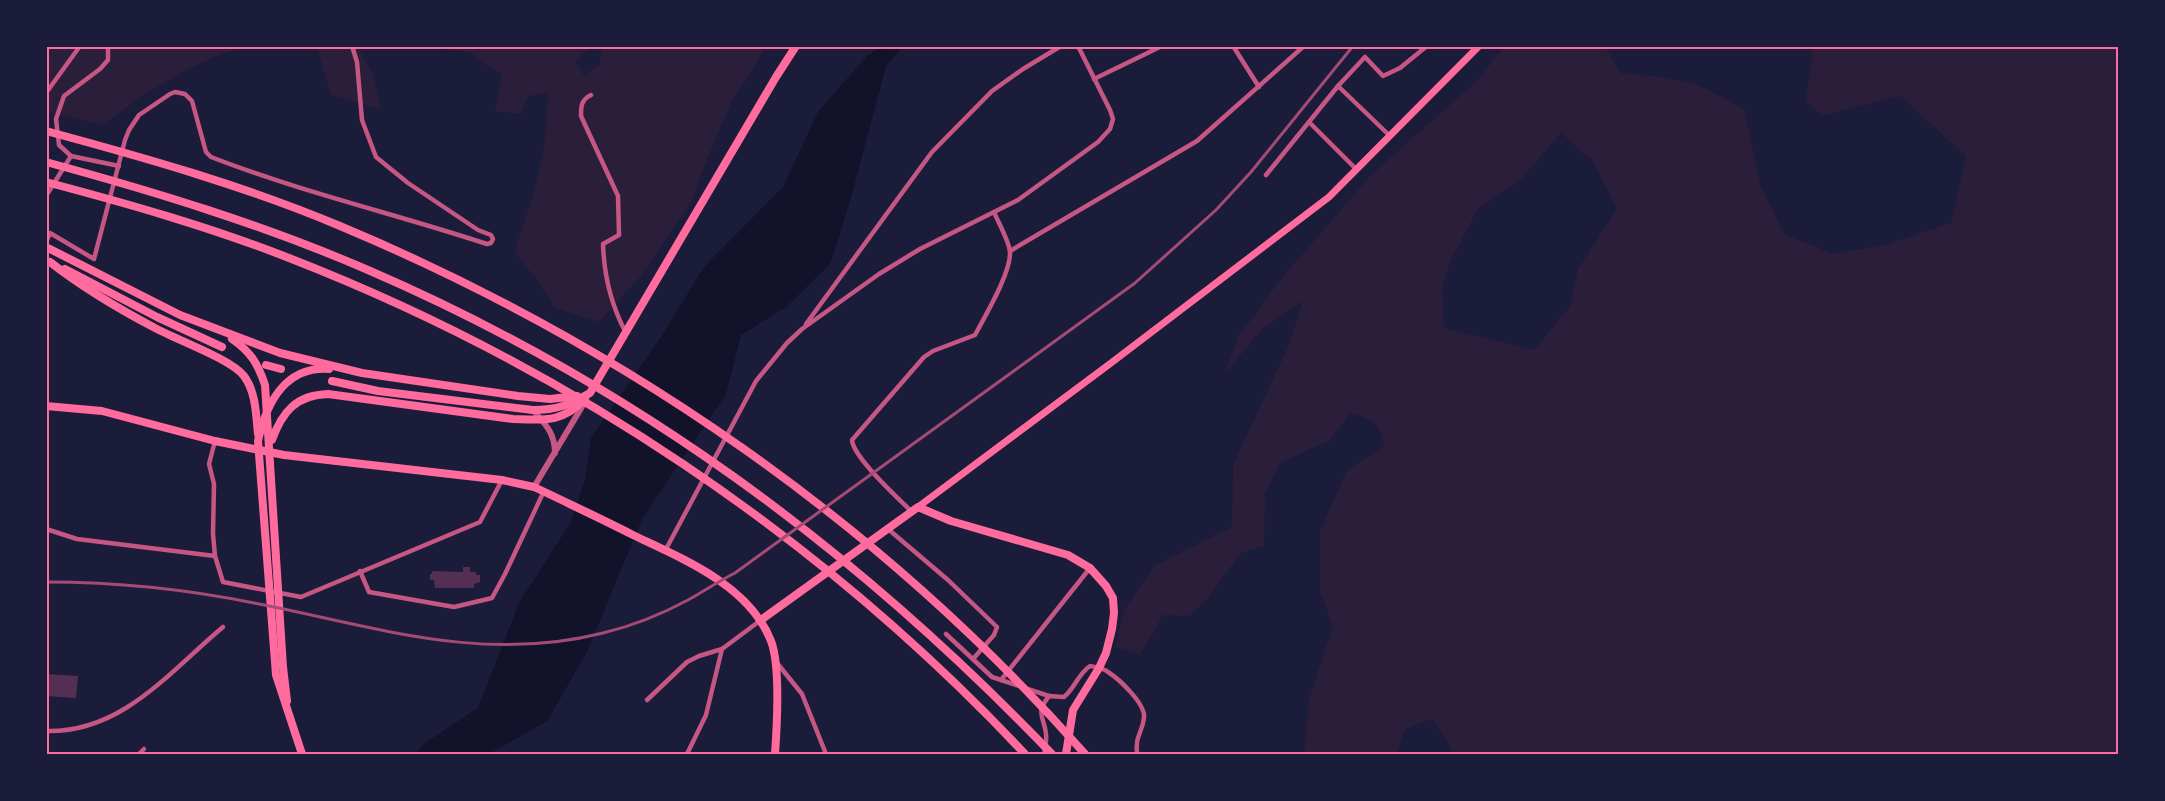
<svg xmlns="http://www.w3.org/2000/svg" width="2165" height="801" viewBox="0 0 2165 801" font-family="Signika,sans-serif">
<style>
.green{fill:#2a1e3b;fill-rule:evenodd}
.water{fill:#12122b}
.building{fill:#542f53}
.lines{fill:none;stroke-linecap:round;stroke-linejoin:round}
.minor{stroke:#c65784;stroke-width:4.5}
.tertiary{stroke:#c65784;stroke-width:6}
.secondary{stroke:#ff6b9d;stroke-width:7}
.primary{stroke:#ff6b9d;stroke-width:8}
.trunk{stroke:#ff6b9d;stroke-width:8}
.motorway{stroke:#ff6b9d;stroke-width:8}
.rail{stroke:#a44b75;stroke-width:3}
.neatline{fill:none;stroke:#ff6b9d;stroke-width:2}
</style>
<rect width="100%" height="100%" fill="#1b1b3a"/>
<g class="green">
<path d="M47,47H246C193,60 145,93 103,125L47,112Z"/>
<path d="M317,47H357L373,73L381,110L331,95Z"/>
<path d="M433,47H591L575,61L584,76L600,64L601,47H766L731,103L708,157L690,205L640,277L599,322L555,308L536,279L514,252L533,195L544,148L548,93L528,96L521,114L495,111L502,75L471,53Z"/>
<path d="M1503,47H1606L1620,73L1652,76L1697,84L1744,109L1761,187L1784,234L1833,254L1886,245L1951,223L1966,156L1900,96L1821,116L1806,101L1813,47H2118V754H1454L1433,718L1405,729L1397,754H1304L1309,699L1333,626L1320,592V531L1347,470L1384,446C1380,421 1372,419 1350,413L1330,440L1280,463L1265,494L1264,546L1241,553L1206,600L1189,616L1163,615L1140,655L1115,647L1124,610L1154,566L1232,527L1233,465L1288,347L1303,301L1262,329L1224,375L1238,337L1281,279L1371,175L1479,79ZM1561,133L1592,160L1617,209L1578,269L1570,306L1534,350L1444,328L1442,287L1452,258L1478,209L1521,179Z"/>
</g>
<path class="water" d="M881,47H902L886,66L849,205L830,264L786,307L741,335L726,394L642,519L586,654L547,721L489,754H415L424,744L478,708L519,603L571,522L585,480L591,438L663,334L704,267L783,187L818,112L867,56Z"/>
<g class="building">
<path d="M463,567H470V572H476V575H480V582L474,584V588H435L434,580H430V574H432V571L463,572Z"/>
<path d="M46,674L78,676L76,698L46,696Z"/>
</g>
<g class="lines">
<g class="minor">
<path d="M108,46V60L100,69L64,96L56,119L59,145L71,156L119,166"/>
<path d="M1233,46L1259,87"/>
<path d="M1094,79L1162,46"/>
<path d="M1338,86L1390,136"/>
<path d="M46,93L80,46"/>
<path d="M591,95C581,100 581,106 581,116L618,196L619,235L603,244C604,275 611,305 626,333"/>
<path d="M1309,122L1356,169"/>
<path d="M1266,175L1338,86L1365,57L1383,76L1400,68L1427,46"/>
<path d="M46,196L71,156"/>
<path d="M47,240L50,233L94,259L125,140L129,130L139,115L170,94L175,92L185,94L192,101L206,152L211,157C301,192 396,214 487,244L491,243L493,239L491,235L478,230L408,183L376,157L362,120L357,62L352,46"/>
<path d="M1010,251L1197,141L1304,46"/>
<path d="M806,324L932,152L992,91L1023,69L1061,46"/>
<path d="M215,441L209,464L214,484L213,534L215,556L223,582L301,597L480,522L502,480"/>
<path d="M912,512C898,498 853,457 852,440L924,357L933,351L975,335C985,316 1011,273 1010,252C1009,241 998,222 994,212"/>
<path d="M46,529L77,539L215,556"/>
<path d="M888,529L948,580L997,627L994,635L973,659"/>
<path d="M665,551L756,381L787,343L802,329L879,274L920,249L1018,200L1098,142L1110,129L1113,119L1110,110L1078,46"/>
<path d="M360,571L369,592L454,607L492,598L505,574L544,491"/>
<path d="M946,634L992,677L1049,696"/>
<path d="M777,663L802,694L826,754"/>
<path d="M1001,680L1090,568"/>
<path d="M647,700L687,662L699,656L722,649"/>
<path d="M46,731C122,733 169,672 223,627"/>
<path d="M139,754L144,749"/>
<path d="M687,754L706,715L722,649L761,620"/>
<path d="M1044,754C1045,748 1047,741 1046,734C1044,716 1035,714 1049,696L1064,697C1075,688 1078,674 1090,666C1096,667 1103,668 1108,672C1119,679 1146,704 1144,718C1142,734 1135,735 1137,754"/>
</g>
<g class="tertiary">
<path d="M533,410C545,424 555,433 555,453"/>
<path d="M534,487L586,400"/>
</g>
<path class="secondary" d="M918,507L1111,363L1329,197L1479,46"/>
<g class="primary">
<path d="M46,406L102,411L215,441L284,455L502,480L534,487L551,495C578,508 606,521 633,535C683,559 749,585 771,641C781,667 777,726 775,754"/>
<path d="M761,620L918,507L951,521L1068,555L1090,568L1106,586L1113,598L1114,613L1112,629L1106,653L1099,668L1073,710L1066,754"/>
</g>
<g class="trunk">
<path d="M46,247L180,315L280,353L362,373L518,396L550,399L577,396"/>
<path d="M50,262C82,287 119,309 155,328C177,340 231,359 244,376C256,392 256,415 258,434"/>
<path d="M65,269L157,317L222,347"/>
<path d="M232,339C251,352 258,364 265,385L283,667L287,701"/>
<path d="M266,365L281,369"/>
<path d="M332,381L378,391L533,410C557,410 569,405 590,393L776,77L796,46"/>
<path d="M272,440C282,412 296,395 328,394L513,419C544,420 562,423 585,399"/>
<path d="M302,754L276,675L258,441C266,404 285,366 329,369"/>
</g>
<g class="motorway">
<path d="M46,131C146,158 245,186 340,226C624,345 881,523 1085,754"/>
<path d="M46,162C156,192 264,225 368,270C632,384 853,547 1052,754"/>
<path d="M46,182C129,204 210,227 289,258C567,366 821,537 1025,754"/>
</g>
<path class="rail" d="M46,582C116,582 185,589 254,603C373,626 481,664 603,633C632,626 662,614 688,600C704,591 719,581 735,573L1135,283L1216,210L1251,172L1353,46"/>
</g>
<rect width="2165" height="801" fill="none" stroke="#1b1b3a" stroke-width="96"/>
<rect x="48" y="48" width="2069" height="705" class="neatline"/>
</svg>
